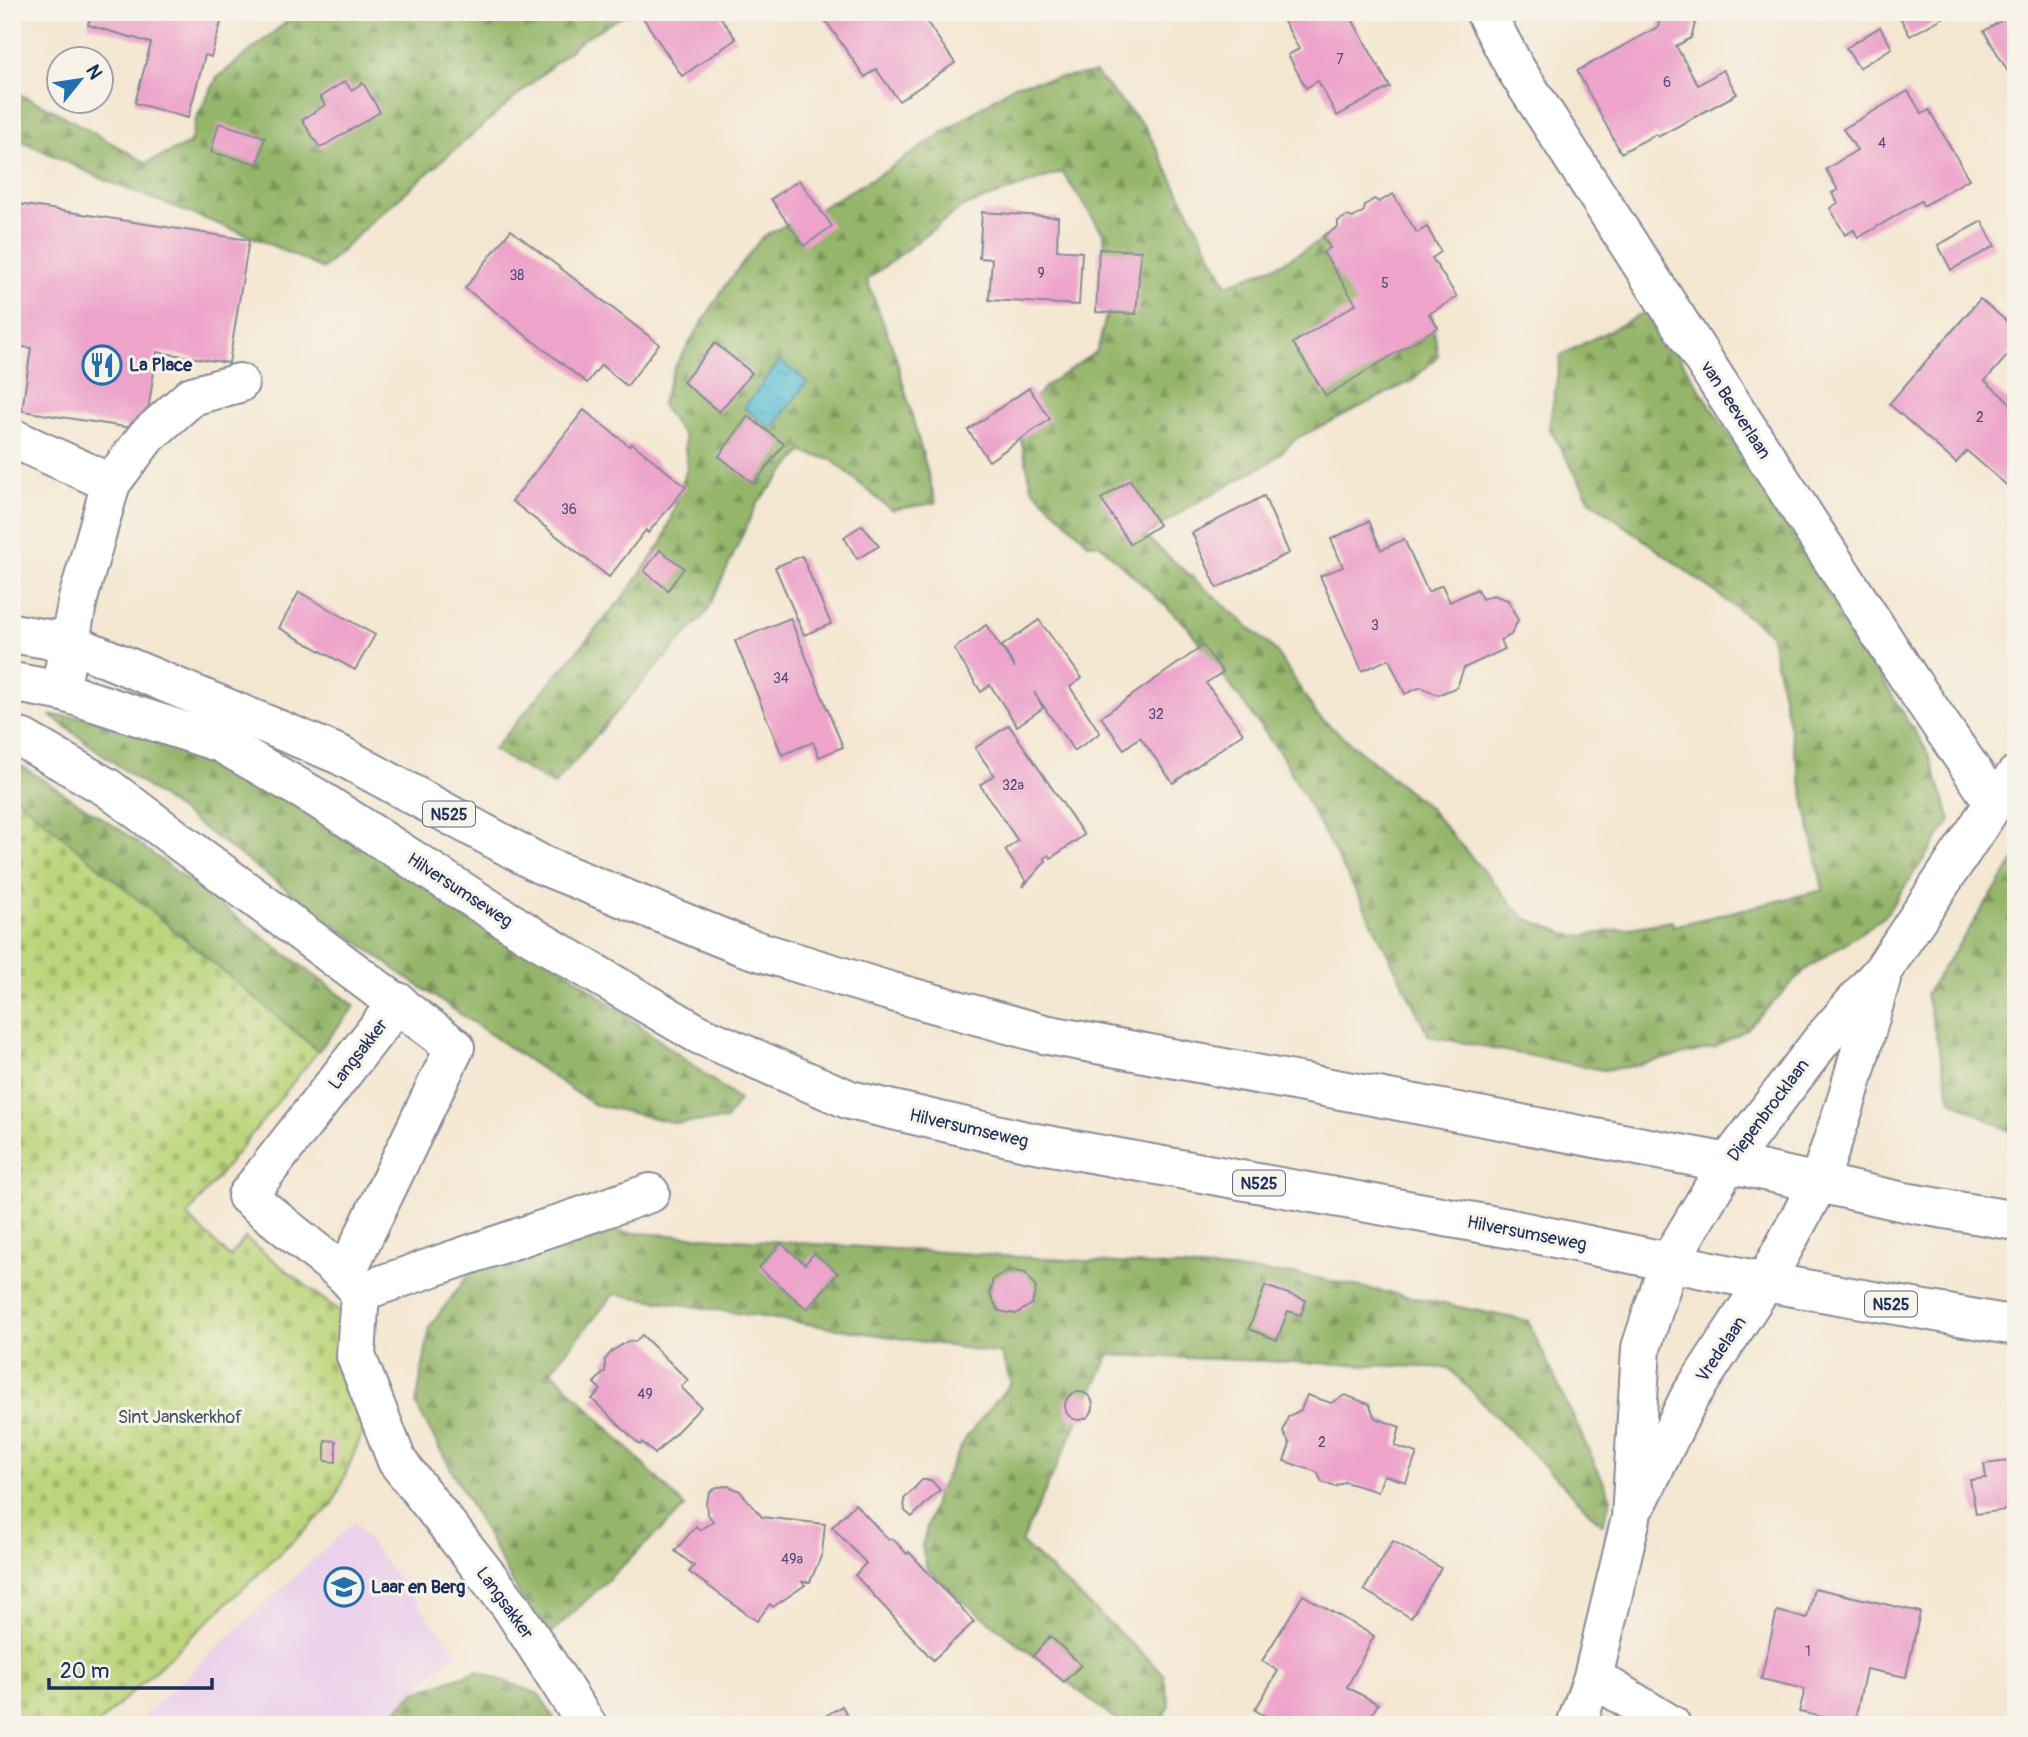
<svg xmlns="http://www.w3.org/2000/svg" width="2028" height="1737" viewBox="0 0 2028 1737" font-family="Pangolin,sans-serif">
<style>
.built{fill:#ecd1ea}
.forest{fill:url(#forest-firs);stroke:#587264;stroke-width:2}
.cemetery{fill:url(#cemetery-stones);stroke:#6c826c;stroke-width:2}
.water{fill:url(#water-ripples);stroke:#387698;stroke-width:2}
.building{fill:#eda3ca}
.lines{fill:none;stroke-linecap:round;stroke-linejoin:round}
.minor-casing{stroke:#888b98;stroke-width:42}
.major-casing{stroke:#888b98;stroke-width:42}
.minor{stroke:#fff;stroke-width:38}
.major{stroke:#fff;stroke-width:38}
.labels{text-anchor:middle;stroke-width:6;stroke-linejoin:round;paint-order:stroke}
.number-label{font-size:14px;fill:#504c79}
.shield{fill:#f7f3e8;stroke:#5d6a87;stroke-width:2}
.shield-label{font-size:16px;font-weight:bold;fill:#1b2f5e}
.poi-label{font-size:18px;font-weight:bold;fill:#1b2f5e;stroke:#f7f3e8;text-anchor:start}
.street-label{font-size:18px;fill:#1b2f5e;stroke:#f7f3e8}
.park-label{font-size:18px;fill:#435865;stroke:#f7f3e8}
</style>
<defs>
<pattern id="forest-firs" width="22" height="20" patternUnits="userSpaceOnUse" patternTransform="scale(1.75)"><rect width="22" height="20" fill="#95b66a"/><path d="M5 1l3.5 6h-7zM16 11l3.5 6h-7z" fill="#79945a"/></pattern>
<pattern id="cemetery-stones" width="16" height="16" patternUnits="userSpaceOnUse" patternTransform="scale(1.75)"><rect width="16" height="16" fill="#bcd57a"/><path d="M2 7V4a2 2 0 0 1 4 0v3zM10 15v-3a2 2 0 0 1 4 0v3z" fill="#a1b76c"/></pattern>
<pattern id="water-ripples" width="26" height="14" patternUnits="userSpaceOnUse" patternTransform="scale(1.75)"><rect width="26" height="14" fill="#56bed3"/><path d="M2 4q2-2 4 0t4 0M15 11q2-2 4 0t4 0" fill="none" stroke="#469bae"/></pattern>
</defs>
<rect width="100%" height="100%" fill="#f7f3e8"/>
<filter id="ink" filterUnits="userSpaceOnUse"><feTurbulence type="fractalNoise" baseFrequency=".0143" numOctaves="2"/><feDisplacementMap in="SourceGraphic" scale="14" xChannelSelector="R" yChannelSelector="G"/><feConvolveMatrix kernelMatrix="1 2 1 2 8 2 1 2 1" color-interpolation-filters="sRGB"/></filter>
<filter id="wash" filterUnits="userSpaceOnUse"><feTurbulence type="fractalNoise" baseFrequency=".00686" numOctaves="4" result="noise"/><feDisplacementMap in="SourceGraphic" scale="28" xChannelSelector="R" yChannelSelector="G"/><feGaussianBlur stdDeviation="1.57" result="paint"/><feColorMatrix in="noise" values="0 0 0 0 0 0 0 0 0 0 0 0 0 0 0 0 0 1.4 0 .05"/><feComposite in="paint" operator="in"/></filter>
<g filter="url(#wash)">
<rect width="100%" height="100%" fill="#f4e7d1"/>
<path class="built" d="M354,1522L456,1652L379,1725H133Z"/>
<g class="forest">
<path d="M308,12H630L583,39L371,222L323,269L265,242L107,181L12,136V91L51,109L147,163L190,143L196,119L217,78L285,23Z"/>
<path d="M1095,73L1146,128L1227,285L1280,264L1329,236L1431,311L1438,356L1412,381L1297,438L1270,462L1192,505L1145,536L1275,650L1317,715L1428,807L1524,918L1576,937L1672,921L1673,926L1823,890L1770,633L1590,500L1549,427L1561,355L1650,310L1927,751L1951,819L1884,917L1805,970L1746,1030L1716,1047L1628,1067L1603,1070L1429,1036L1364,906L1282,756L1187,626L1099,544H1089L1032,488L1016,418L1047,385L1097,351L1111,298L1103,233L1062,172L962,207L867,280L895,354L936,503L891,510L832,460L802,452L757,503L707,612L639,686L554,785L493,750L630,589L663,541L687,469L684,436L661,405L674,368L723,289L762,237L820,208L887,170L1016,84Z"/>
<path d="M51,716L88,717L226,762L564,969L739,1100L726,1120L676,1123L593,1104L397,971Z"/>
<path d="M12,760L122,831L355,1006L318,1051L12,794Z"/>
<path d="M2016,858V1134L1951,1100L1926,994Z"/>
<path d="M589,1230L1296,1274L1528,1321L1611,1498L1602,1525L1449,1368L1109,1355L1021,1542L1163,1673L1169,1705L1160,1725H1123L960,1599L927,1569L922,1546L936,1495L967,1436L1011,1383L1001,1354L614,1294L551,1370L685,1507L544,1640L416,1405L430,1326L476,1265Z"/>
<path d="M477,1671L539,1694L558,1725H382L415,1692Z"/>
</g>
<path class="cemetery" d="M12,794L318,1051L187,1216L230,1257L245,1238L341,1313L368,1420L333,1504L97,1725H12Z"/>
<path class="water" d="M780,361L807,382L772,428L744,408Z"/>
<g id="blocks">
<g class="building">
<path d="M91,12H224L211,57L205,55L188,118L135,103L151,43L88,25Z"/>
<path d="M639,12H726L727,14L721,18L736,39L682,76Z"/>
<path d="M829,12H920L955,63L899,101L876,69L865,77L823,17Z"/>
<path d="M1279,12H1348L1390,87L1337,116L1318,81L1306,88L1288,55L1299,49Z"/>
<path d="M1661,12H1692L1696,20L1691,38L1676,46L1698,85L1723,70L1737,94L1658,137L1656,134L1621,153L1577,71L1658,27Z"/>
<path d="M1897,12H1953L1910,36Z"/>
<path d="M2014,13L2016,16V85L1984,31Z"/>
<path d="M1880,27L1892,48L1859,68L1846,48Z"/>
<path d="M345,81L351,90L363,83L380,112L320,148L302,120L325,105L320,97Z"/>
<path d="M1908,91L1922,114L1929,110L1969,179L1923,206L1921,201L1858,238L1854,230L1845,235L1830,208L1838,203L1832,193L1838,190L1826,169L1857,150L1843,129Z"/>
<path d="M219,123L265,137L258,164L211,152Z"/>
<path d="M799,180L832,226L804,246L771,199Z"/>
<path d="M1393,194L1417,233L1427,227L1441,252L1432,258L1457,297L1429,314L1438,327L1326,396L1293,343L1356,304L1323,252L1330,248L1323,236L1338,227V221L1347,216L1353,218L1364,211L1365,205L1374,199L1379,202Z"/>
<path d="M12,203L249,240L229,363L157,352L145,430L22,411L31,348L12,346Z"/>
<path d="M982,212L1058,217L1057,250L1082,252L1079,305L989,300L992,259L979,258Z"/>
<path d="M1982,221L1995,246L1951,270L1938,245Z"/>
<path d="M511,230L659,344L627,386L601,365L587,383L465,288Z"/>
<path d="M1099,249L1141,251L1136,314L1096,312Z"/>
<path d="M1980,299L2016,329V346L1985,381L2016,408V483L2011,489L1967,451L1956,463L1889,404Z"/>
<path d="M715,343L752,373L719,412L683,382Z"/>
<path d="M1029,388L1050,419L989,461L968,430Z"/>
<path d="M584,410L629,446L632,443L686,487L648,533L646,530L609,577L512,501Z"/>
<path d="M748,416L784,444L754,484L719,456Z"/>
<path d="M1130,480L1159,525L1130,544L1101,499Z"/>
<path d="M1264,496L1289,553L1217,588L1192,533Z"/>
<path d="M1369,521L1381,550L1404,539L1428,592L1442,585L1450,602L1477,589L1482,599L1493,595L1508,600L1518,620L1511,635L1500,640L1505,649L1464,668L1457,687L1438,695L1421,687L1405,694L1389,659L1362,671L1320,576L1343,567L1331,539Z"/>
<path d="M862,525L879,546L857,559L844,537Z"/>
<path d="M660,550L684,568L668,590L644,571Z"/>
<path d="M802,556L831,624L804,635L775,567Z"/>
<path d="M299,592L375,635L355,670L279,628Z"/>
<path d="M790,618L843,747L819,757L813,742L782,755L735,641Z"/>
<path d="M1039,620L1082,678L1070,687L1100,733L1074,751L1034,692L1043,708L1017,726L990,685L981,692L954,649L986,625L1015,668L1002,646Z"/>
<path d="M1203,646L1223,672L1206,683L1243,733L1173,783L1140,737L1124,749L1101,717Z"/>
<path d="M1009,725L1084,835L1051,858L1049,855L1044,858L1046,861L1023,887L1026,881L1005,850L1018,841L980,785L994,775L975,748Z"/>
<path d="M781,1243L805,1264L814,1253L838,1273L807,1309L759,1268Z"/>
<path d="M1009,1270L1025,1273L1036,1288L1032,1304L1016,1314L999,1311L990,1295L993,1279Z"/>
<path d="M1265,1286L1306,1300L1301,1315L1288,1311L1277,1340L1249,1329Z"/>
<path d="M642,1335L688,1380L681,1387L701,1407L655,1454L642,1442L640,1445L592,1399L601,1390L594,1383L605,1371V1360L612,1351L628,1341L635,1342Z"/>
<circle cx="1079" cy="1406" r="14"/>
<path d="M1307,1395L1331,1403L1345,1395L1369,1404L1375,1418L1400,1427L1395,1446L1417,1453L1406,1482L1384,1475L1378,1492L1345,1482L1335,1487L1322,1482L1317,1472L1284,1461L1290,1444L1283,1432L1288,1417L1301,1410Z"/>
<path d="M325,1440L336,1441V1462L325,1461Z"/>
<path d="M2008,1461L2014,1509L1976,1514L1970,1480L1986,1478L1984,1464Z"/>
<path d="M922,1480H931L940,1490L912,1517L905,1511L904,1499Z"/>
<path d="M729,1486L740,1491L762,1517L825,1524L822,1554L810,1582H802L805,1585L773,1607L770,1604L757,1621L689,1572L694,1566L675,1551L696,1526L700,1530L713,1521L707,1513L706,1502L710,1492L717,1487Z"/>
<path d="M855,1504L889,1540L892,1538L907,1554L909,1552L974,1622L933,1660L855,1575L866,1563L832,1527Z"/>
<path d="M1393,1541L1441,1568L1411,1618L1364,1590Z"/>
<path d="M1814,1588L1920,1612L1906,1677L1866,1669L1854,1724L1799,1712L1805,1689L1761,1679L1777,1611L1807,1618Z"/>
<path d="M1303,1595L1374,1636L1347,1687L1378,1704L1366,1725H1280L1255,1710L1278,1671L1262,1661Z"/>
<path d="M1050,1636L1081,1665L1064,1682L1033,1656Z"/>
<path d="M842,1706L853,1725H811Z"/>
</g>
</g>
</g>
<g filter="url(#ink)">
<use href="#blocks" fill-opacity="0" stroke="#888b98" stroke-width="2"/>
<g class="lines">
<g class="minor-casing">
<g id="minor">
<path d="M1485,12L1515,68L1910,680L1994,803"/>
<path d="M12,438L111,483L146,437L192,396L239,383"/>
<path d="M60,691L78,599L111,483"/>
<path d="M12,737L23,739L108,788L455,1047L345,1275"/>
<path d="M398,1002L247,1196L345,1275L360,1292L356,1356L397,1461L510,1605L587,1725"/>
<path d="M360,1292L650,1193"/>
<path d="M1638,1502L1689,1398L1765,1282L1818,1184L1846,1102L1881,979"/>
<path d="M1593,1677L1671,1725"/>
<path d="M1576,1725L1593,1677L1631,1518L1641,1348L1669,1262L1728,1163L1822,1040L1883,970L1994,803L2016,775"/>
</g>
</g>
<g class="major-casing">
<g id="major">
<path d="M12,633L70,643L340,755L542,865L742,946L889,991L1044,1034L1728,1163L1904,1202L2016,1221"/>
<path d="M12,682L60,691L221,743L315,797L535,938L698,1034L850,1100L1030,1142L1507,1228L1765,1282L2016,1326"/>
</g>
</g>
<use href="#minor" class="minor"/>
<use href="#major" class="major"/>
</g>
</g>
<defs>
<g id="restaurant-ring" transform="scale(2.0125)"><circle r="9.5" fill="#f7f3e8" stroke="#1f6fb2" stroke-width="1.5"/><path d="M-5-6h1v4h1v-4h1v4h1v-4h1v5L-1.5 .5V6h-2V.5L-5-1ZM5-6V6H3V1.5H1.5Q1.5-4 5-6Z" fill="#1f6fb2"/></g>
<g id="school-ring" transform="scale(2.0125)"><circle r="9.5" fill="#f7f3e8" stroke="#1f6fb2" stroke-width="1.5"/><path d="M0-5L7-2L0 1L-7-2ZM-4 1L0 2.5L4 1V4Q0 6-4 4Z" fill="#1f6fb2"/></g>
</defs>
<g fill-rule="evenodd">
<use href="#restaurant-ring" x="102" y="365"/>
<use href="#school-ring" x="344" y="1587"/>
</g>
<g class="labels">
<g class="number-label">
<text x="1340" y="64">7</text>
<text x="1667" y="87">6</text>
<text x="1882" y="148">4</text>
<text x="1041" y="278">9</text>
<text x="517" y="280">38</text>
<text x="1385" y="288">5</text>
<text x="1980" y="422">2</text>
<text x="569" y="514">36</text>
<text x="1375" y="630">3</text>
<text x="781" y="683">34</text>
<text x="1156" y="719">32</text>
<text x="1013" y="790">32a</text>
<text x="645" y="1399">49</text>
<text x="1322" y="1447">2</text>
<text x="792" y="1564">49a</text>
<text x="1808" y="1656">1</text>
</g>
<g class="shield">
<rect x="423" y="801.5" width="52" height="25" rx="5"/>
<rect x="1233" y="1170.5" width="52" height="25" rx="5"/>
<rect x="1865" y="1291.5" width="52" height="25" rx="5"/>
</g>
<g class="shield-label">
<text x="449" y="820">N525</text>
<text x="1259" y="1189">N525</text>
<text x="1891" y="1310">N525</text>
</g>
<g class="poi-label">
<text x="129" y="371">La Place</text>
<text x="371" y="1593">Laar en Berg</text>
</g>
<g class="street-label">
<text transform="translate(1736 410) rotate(57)" y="6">van Beeverlaan</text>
<text transform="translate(460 890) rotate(33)" y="6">Hilversumseweg</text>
<text transform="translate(358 1054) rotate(-52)" y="6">Langsakker</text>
<text transform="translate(1768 1110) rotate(-53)" y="6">Diepenbrocklaan</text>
<text transform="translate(969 1128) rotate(13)" y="6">Hilversumseweg</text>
<text transform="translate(1527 1233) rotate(11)" y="6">Hilversumseweg</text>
<text transform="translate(1721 1349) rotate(-56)" y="6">Vredelaan</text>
<text transform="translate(505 1603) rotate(54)" y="6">Langsakker</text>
</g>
<g class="park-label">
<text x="180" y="1423">Sint Janskerkhof</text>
</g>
</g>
<rect width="2028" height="1737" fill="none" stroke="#f7f3e8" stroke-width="42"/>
<g transform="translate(80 80) rotate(60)"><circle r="33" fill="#f7f3e8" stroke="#9fa5b1" stroke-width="2"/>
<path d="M0-5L12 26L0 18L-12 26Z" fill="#1f6fb2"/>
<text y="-10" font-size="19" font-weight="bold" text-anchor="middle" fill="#1b2f5e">N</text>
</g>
<path d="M49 1678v10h163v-10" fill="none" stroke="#1b2f5e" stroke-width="3.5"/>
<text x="60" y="1678" font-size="21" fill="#1b2f5e" stroke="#f7f3e8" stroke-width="5" paint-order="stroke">20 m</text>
</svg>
